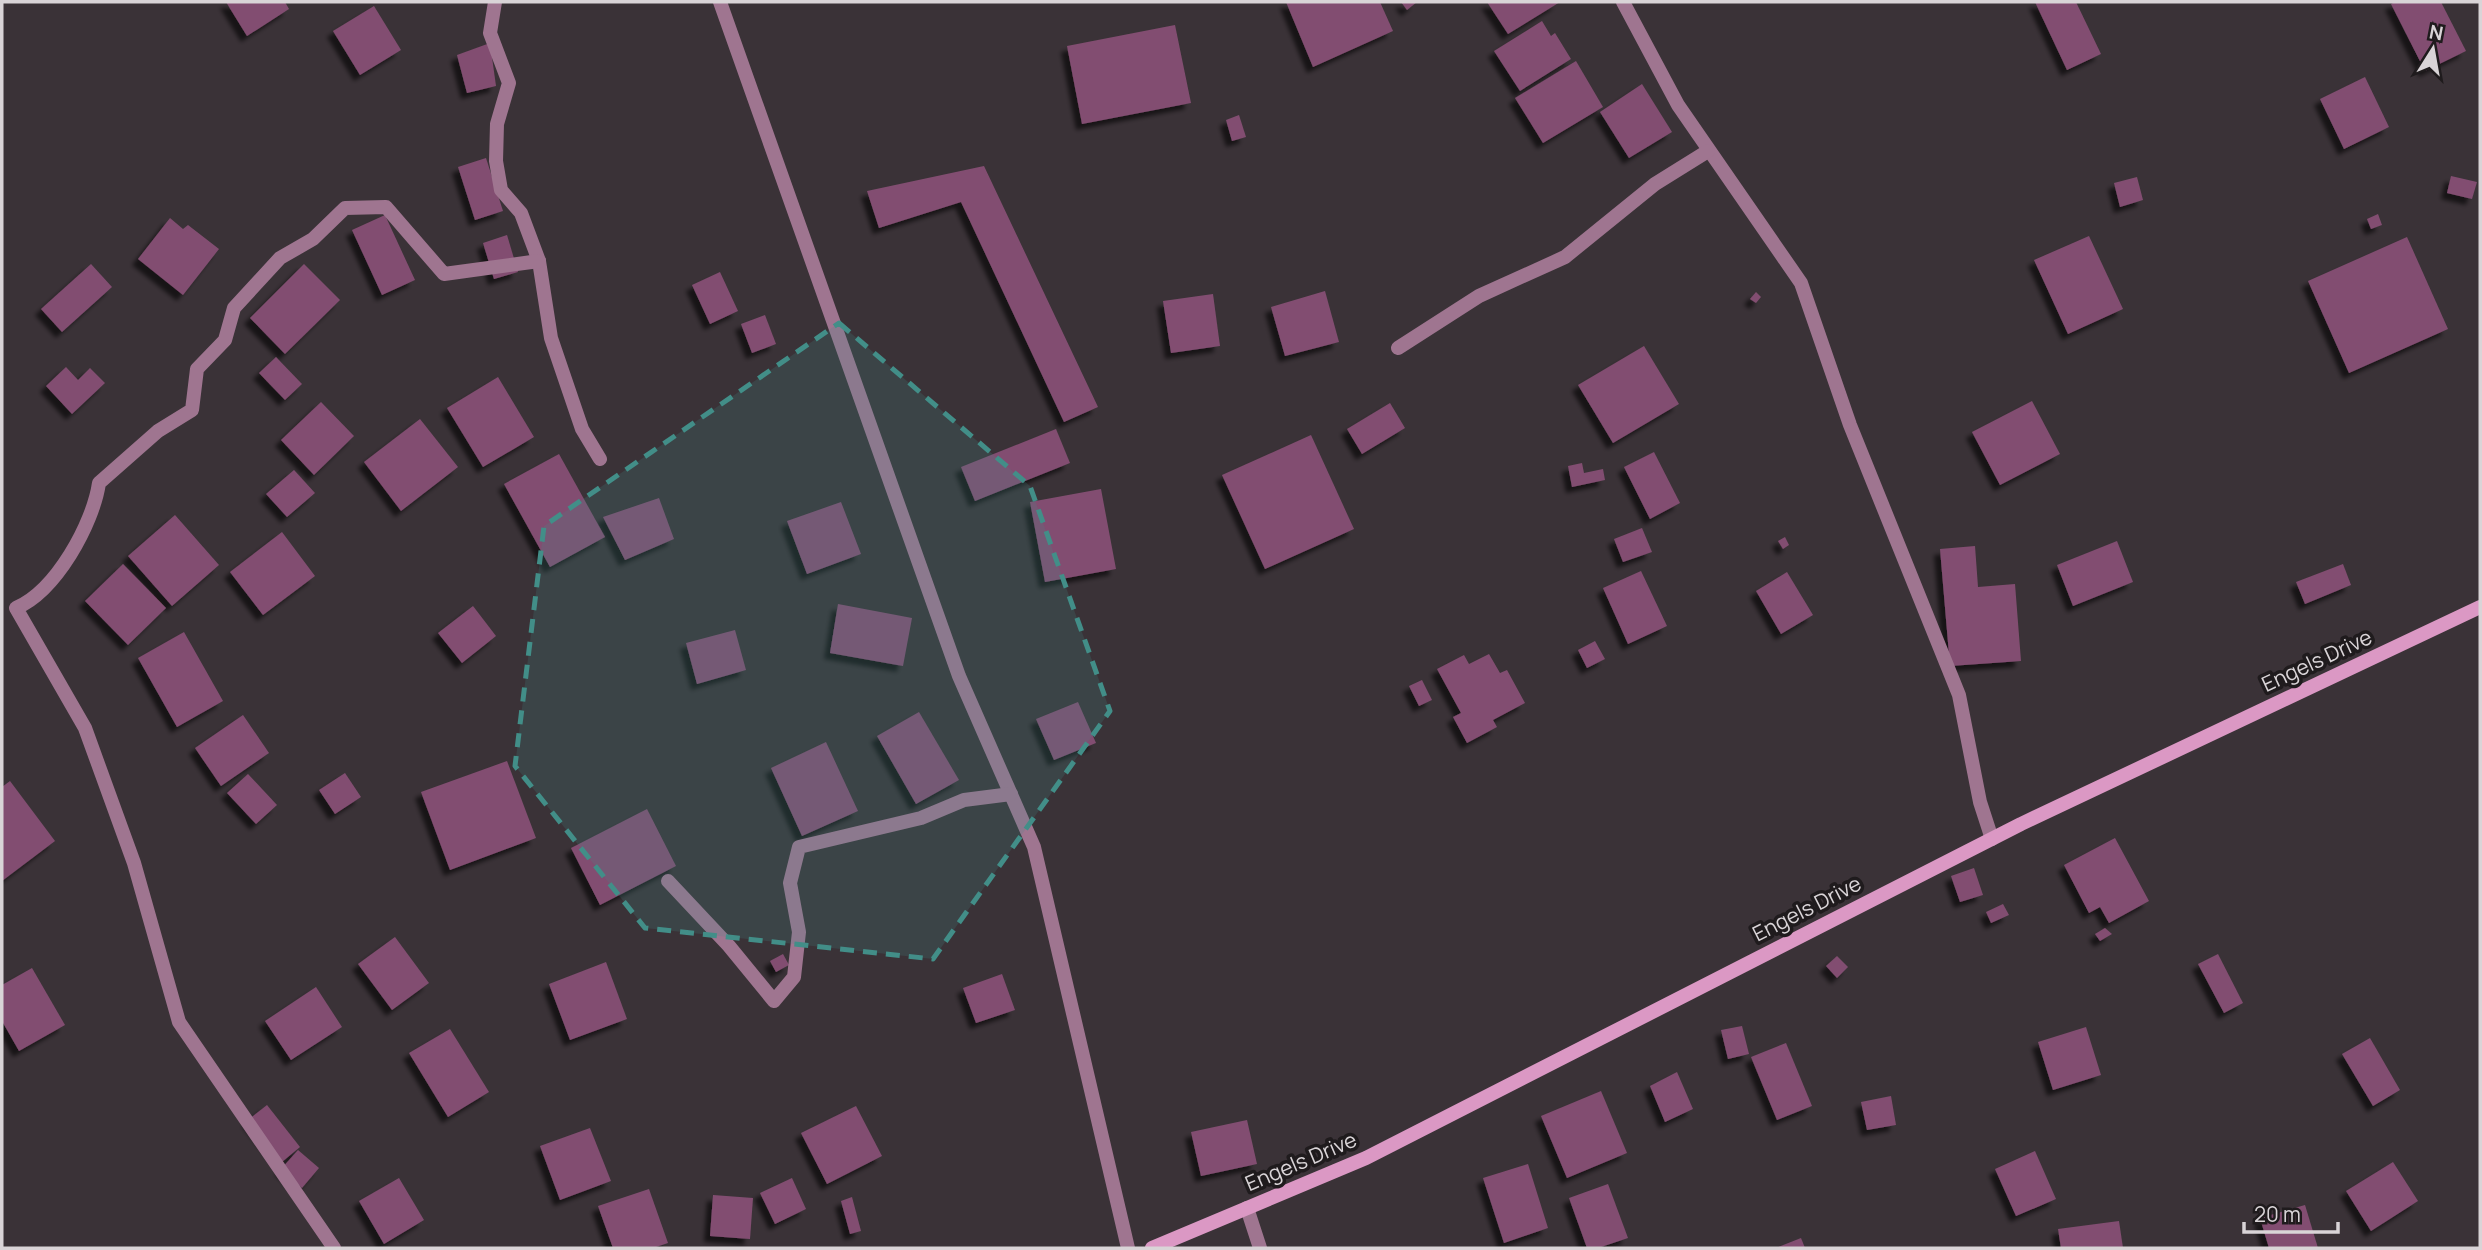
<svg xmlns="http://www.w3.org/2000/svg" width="2482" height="1250" viewBox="0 0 2482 1250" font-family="Manrope,sans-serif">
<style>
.building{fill:#824e71;filter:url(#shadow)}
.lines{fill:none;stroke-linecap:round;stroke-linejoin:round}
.street{stroke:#9f7590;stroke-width:14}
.secondary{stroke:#db98c4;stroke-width:14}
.marked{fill:#428e88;fill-opacity:0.2;stroke:#428e88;stroke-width:5;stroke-dasharray:14 9;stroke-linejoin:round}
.labels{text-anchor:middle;stroke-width:7;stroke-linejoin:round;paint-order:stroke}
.street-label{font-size:21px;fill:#d9d4d7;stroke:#1f1b1d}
</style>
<defs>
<filter id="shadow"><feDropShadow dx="-6" dy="6" stdDeviation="2" flood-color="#0009"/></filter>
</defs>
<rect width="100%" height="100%" fill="#3a3237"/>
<g class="building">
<path d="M226,2H285L289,9L247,36Z"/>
<path d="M1286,2H1380L1393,31L1313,67Z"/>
<path d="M1401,2H1417L1407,10Z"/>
<path d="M1487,2H1560L1508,34Z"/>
<path d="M2035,2H2076L2101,54L2067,70Z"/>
<path d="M2395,2H2441L2466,51L2425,71L2391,4Z"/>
<path d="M374,6L401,50L360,75L333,31Z"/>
<path d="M1542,21L1551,36L1555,33L1571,59L1520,91L1494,51Z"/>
<path d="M1175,25L1191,103L1082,124L1067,46Z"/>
<path d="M490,43L496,86L467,93L457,55Z"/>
<path d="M1576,61L1603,107L1543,143L1515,98Z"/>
<path d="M2365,77L2389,127L2344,149L2320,99Z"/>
<path d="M1642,84L1672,132L1629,158L1600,112Z"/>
<path d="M1239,115L1246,137L1232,141L1226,120Z"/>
<path d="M486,158L503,211L475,220L458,167Z"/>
<path d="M984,166L1098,407L1064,422L961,202L879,228L867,191Z"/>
<path d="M2451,176L2477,182L2472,199L2447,193Z"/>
<path d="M2137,177L2143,200L2120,207L2114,183Z"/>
<path d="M2378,214L2382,225L2371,229L2367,219Z"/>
<path d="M385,215L415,280L382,295L352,230Z"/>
<path d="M170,218L183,229L188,225L219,249L183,295L138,259Z"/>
<path d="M507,235L518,272L494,279L483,243Z"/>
<path d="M2089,236L2123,309L2068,334L2034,260Z"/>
<path d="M2407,237L2448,329L2349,373L2308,281Z"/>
<path d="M91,264L112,287L62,332L41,309Z"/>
<path d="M304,264L340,300L285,354L250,318Z"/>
<path d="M720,272L738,311L710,324L692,285Z"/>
<path d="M1325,291L1339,342L1285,356L1271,307Z"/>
<path d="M1756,292L1761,297L1756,303L1750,299Z"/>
<path d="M1213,294L1220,346L1171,353L1163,301Z"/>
<path d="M765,315L776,344L752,353L741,324Z"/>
<path d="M1644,346L1679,404L1613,443L1578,385Z"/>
<path d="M276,357L302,384L285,400L259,373Z"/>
<path d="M66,367L78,380L90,368L105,383L72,414L46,386Z"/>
<path d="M498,377L534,437L483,467L447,408Z"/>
<path d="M2032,401L2060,454L2000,485L1972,432Z"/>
<path d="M321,402L354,436L314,475L281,440Z"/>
<path d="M1390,403L1405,428L1362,454L1347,429Z"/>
<path d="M420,419L458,467L401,511L364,462Z"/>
<path d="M1056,429L1070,463L975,501L961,467Z"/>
<path d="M1311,435L1354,529L1265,569L1222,475Z"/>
<path d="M1654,452L1680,503L1650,519L1624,467Z"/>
<path d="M559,454L605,537L550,567L504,484Z"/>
<path d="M1582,463L1584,473L1603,469L1605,480L1572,487L1568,466Z"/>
<path d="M294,470L315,493L287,517L266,494Z"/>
<path d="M1101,489L1116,569L1045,582L1030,502Z"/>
<path d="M659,498L674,539L625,560L603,517Z"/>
<path d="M841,502L861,554L807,574L787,521Z"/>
<path d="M175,515L219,565L172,606L128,556Z"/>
<path d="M1642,528L1652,552L1623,562L1614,539Z"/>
<path d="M282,532L315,576L263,615L230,572Z"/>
<path d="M1785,537L1789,545L1783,549L1778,541Z"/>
<path d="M2117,541L2133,582L2073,606L2057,565Z"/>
<path d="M1975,546L1978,587L2015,584L2021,661L1950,666L1940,549Z"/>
<path d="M123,564L166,608L128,645L85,601Z"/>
<path d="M2343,564L2351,585L2305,604L2296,582Z"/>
<path d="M1641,571L1667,626L1628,644L1603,588Z"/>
<path d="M1787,572L1813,615L1781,634L1756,591Z"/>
<path d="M838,604L912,618L903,666L830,653Z"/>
<path d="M473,606L496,636L462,663L438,633Z"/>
<path d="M735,630L746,670L697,684L686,643Z"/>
<path d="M184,632L223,701L177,727L138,658Z"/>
<path d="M1595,641L1605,659L1587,668L1578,650Z"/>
<path d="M1489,654L1500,673L1507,670L1525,703L1493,720L1497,727L1467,743L1453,717L1461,713L1437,669L1464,655L1469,664Z"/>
<path d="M1422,680L1432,700L1419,706L1409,686Z"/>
<path d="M1078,702L1096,743L1054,760L1036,719Z"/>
<path d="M919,712L959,780L916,804L877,736Z"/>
<path d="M243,715L269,753L221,786L195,748Z"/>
<path d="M826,742L858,811L802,836L771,768Z"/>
<path d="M507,761L536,838L450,870L421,792Z"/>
<path d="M345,773L361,797L335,814L319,790Z"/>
<path d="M248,774L277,805L256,824L227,793Z"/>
<path d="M10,781L55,841L2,881V787Z"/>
<path d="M647,809L676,866L600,905L571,848Z"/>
<path d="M2115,838L2149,901L2109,923L2100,907L2089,913L2064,865Z"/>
<path d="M1974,868L1983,895L1960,902L1951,876Z"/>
<path d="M2003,904L2009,915L1991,923L1986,912Z"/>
<path d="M2105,928L2112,934L2100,941L2095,934Z"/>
<path d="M395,937L429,983L392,1010L358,964Z"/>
<path d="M783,954L789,965L776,972L770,961Z"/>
<path d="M2218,954L2243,1003L2224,1013L2198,964Z"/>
<path d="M1837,956L1848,967L1837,978L1826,966Z"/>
<path d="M606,962L627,1019L570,1040L549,984Z"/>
<path d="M32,968L65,1025L19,1051L2,1021V985Z"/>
<path d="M1002,974L1015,1010L976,1023L963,988Z"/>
<path d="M316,987L342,1027L291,1060L265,1021Z"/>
<path d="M1742,1026L1749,1054L1728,1059L1721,1030Z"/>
<path d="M2086,1027L2101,1075L2053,1090L2038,1042Z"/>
<path d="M450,1029L489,1092L448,1117L409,1053Z"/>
<path d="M2370,1038L2400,1090L2373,1106L2342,1054Z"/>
<path d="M1786,1043L1812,1106L1777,1120L1751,1057Z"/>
<path d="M1677,1072L1693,1109L1665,1122L1650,1086Z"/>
<path d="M1601,1091L1627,1153L1567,1178L1541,1116Z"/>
<path d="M1891,1096L1896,1125L1867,1130L1861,1102Z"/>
<path d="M267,1105L300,1147L282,1162L248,1120Z"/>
<path d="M856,1106L882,1156L827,1184L801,1133Z"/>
<path d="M1247,1120L1257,1164L1201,1176L1191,1132Z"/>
<path d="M590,1128L611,1181L560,1200L540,1146Z"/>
<path d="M298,1150L319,1168L302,1188L281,1169Z"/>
<path d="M2035,1151L2056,1199L2016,1216L1995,1169Z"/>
<path d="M2393,1162L2418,1201L2371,1231L2346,1191Z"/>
<path d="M1528,1164L1548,1228L1504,1243L1483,1178Z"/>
<path d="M399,1178L424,1220L384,1244L359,1201Z"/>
<path d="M792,1178L806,1209L775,1224L760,1193Z"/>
<path d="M1608,1184L1628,1238L1598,1248H1587L1569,1198Z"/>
<path d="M649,1189L668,1243L653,1248H613L598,1206Z"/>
<path d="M713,1195L753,1198L750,1239L710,1236Z"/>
<path d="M852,1197L861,1231L850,1234L841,1201Z"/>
<path d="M2305,1205L2318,1248H2269L2260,1218Z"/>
<path d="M2119,1221L2123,1248H2061L2058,1229Z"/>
<path d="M1801,1238L1805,1248H1776Z"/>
</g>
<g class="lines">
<g class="street">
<path d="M495,2L490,33L509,83L497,124L496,161L501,190L521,213L539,261L551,338L582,429L600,459"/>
<path d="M720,2L959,676L1034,847L1128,1248"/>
<path d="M1623,2L1678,105L1801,283L1850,425L1959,695L1980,802L1992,839"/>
<path d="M1398,348L1479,296L1565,257L1655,184L1708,151"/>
<path d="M668,881L729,946L774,1001L794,977L799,932L790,883L799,847L921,818L964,800L1011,794"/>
<path d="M1247,1208L1260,1248"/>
<path d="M334,1248L179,1022L134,863L85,728L16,608C56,591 93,524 99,483L158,431L192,410L197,369L225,340L234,308L280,258L313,239L345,208L386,207L444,274L539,261"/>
</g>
<path class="secondary" d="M1152,1248L1366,1158L2021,824L2480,607"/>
</g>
<path class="marked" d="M839,323L1030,486L1110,711L933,959L645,928L515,766L544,526Z"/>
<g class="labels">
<g class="street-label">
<text transform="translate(2317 661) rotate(-25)" y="7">Engels Drive</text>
<text transform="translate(1807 909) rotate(-27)" y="7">Engels Drive</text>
<text transform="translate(1301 1162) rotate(-23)" y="7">Engels Drive</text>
</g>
</g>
<rect width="2482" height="1250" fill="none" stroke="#d9d4d7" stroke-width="7"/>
<g transform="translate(2433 49) rotate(11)" stroke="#1f1b1d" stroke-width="5" paint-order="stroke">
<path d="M0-5L12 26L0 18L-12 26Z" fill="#d9d4d7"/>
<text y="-10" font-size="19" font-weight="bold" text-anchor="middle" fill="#d9d4d7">N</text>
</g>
<path d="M2244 1222v10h94v-10" fill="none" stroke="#d9d4d7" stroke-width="3.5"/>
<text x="2254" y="1222" font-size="21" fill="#d9d4d7" stroke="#1f1b1d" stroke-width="5" paint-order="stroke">20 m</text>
</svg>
